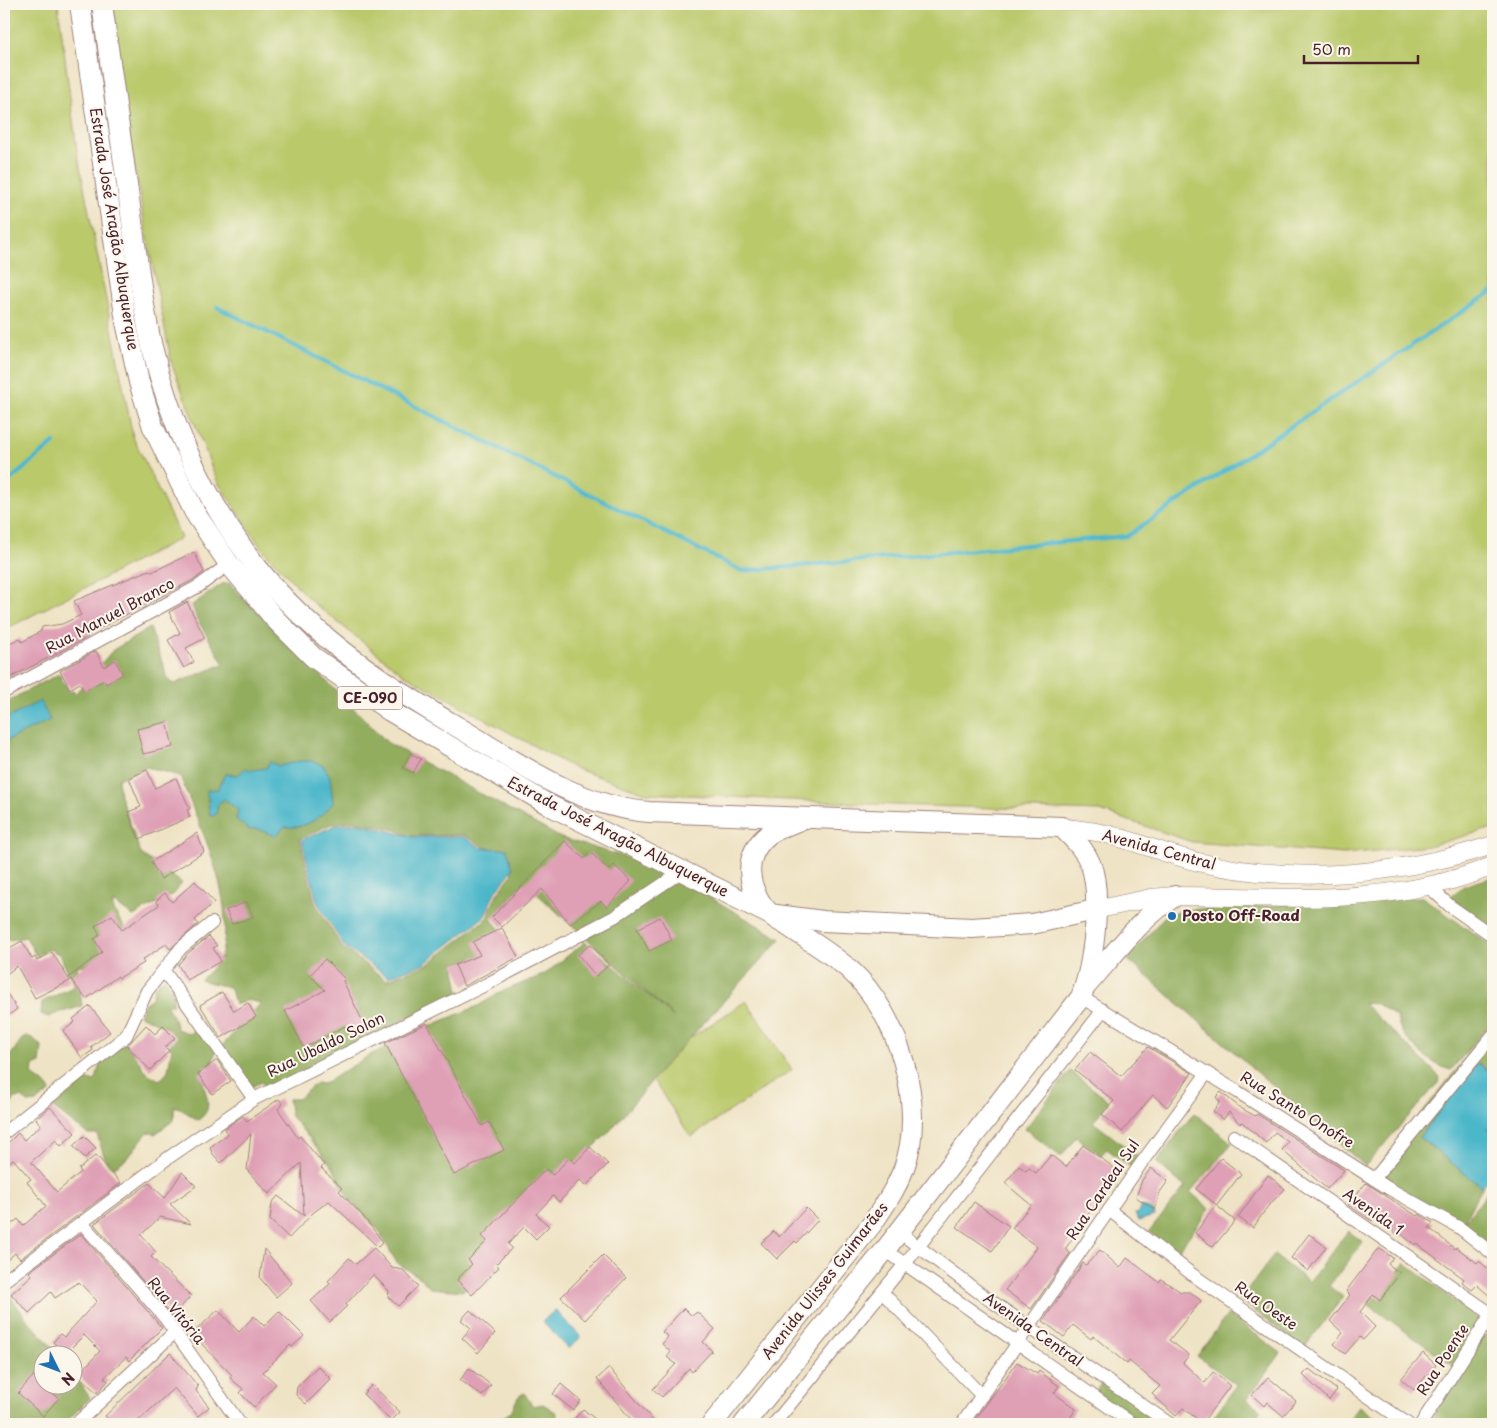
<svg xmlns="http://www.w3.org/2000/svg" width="1497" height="1428" viewBox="0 0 1497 1428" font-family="'Playpen Sans',sans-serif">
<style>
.green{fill:#bac96b;stroke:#82744b}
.forest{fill:#93ad5f;stroke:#6e6645;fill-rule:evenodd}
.water{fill:#4db7ca;stroke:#4c6b7a}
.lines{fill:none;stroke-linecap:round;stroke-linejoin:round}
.stream{stroke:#4db7ca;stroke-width:4.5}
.building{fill:#dfa0b6}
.minor-casing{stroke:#9c8178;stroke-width:14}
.secondary-casing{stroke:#9c8178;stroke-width:19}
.primary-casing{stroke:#9c8178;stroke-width:22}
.minor{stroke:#fff;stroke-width:12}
.secondary{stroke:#fff;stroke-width:18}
.primary{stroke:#fff;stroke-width:20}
.poi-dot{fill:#1f6fb2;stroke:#fbf7ec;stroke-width:2}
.labels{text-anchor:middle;stroke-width:4;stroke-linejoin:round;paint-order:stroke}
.shield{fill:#fbf7ec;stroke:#7f6065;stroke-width:1}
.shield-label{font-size:14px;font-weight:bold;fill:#4a1f2b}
.street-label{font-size:15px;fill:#4a1f2b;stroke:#fbf7ec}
.poi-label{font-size:15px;font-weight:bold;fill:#4a1f2b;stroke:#fbf7ec;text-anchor:start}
</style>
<rect width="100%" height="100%" fill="#fbf7ec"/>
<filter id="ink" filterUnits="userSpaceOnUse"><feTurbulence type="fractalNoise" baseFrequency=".02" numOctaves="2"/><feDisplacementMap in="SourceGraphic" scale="10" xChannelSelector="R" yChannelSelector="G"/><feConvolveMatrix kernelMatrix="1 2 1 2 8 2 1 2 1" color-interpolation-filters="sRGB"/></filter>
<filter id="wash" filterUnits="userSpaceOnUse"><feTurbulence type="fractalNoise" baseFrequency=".0096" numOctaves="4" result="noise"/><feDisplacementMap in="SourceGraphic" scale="20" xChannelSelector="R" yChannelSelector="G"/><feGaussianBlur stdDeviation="1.12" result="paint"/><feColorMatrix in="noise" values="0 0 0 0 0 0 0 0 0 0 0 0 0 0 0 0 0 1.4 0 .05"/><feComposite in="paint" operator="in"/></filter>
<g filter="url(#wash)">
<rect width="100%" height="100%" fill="#efe3c5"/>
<g class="green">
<path d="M4,4H58L77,151L133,437L181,538L4,630Z"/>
<path d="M114,4H1493V828L1429,846L1344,854L1192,842L1100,811L892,805L646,793L574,768L403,674L311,601L262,549L217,481L172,365L146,233L121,88Z"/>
<path d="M746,1001L792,1070L691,1137L645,1068Z"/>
</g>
<g class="forest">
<path d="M229,583L388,743L561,838L658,867L781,939L665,1065L609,1132L541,1200L463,1291L430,1288L421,1278L397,1263L379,1231L348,1198L332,1166L291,1116L288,1099H298L316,1083L323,1084L372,1054L437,1023L478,1006L501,992L545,974L585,942L674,1017L524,882L491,919L505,936L477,967L472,958L454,964L459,992L268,1089L261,1082L251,1087L220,1048L261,1003L247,1000L235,1005L231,988L201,980C207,973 220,962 222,953C236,895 200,829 180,776L146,767L118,779L120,796L141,854L182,883L174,894L133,916L113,902V909L135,944L90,964L77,966L82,1006C70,1011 59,1011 49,1017L41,1014L42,1002L75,986L59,954L49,949L36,956L26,937L4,941V703L59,674L69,692L73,691L75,694L113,650L150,628L168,679L174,684L224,664L197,619L192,605L222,584ZM354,821L396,830L410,836L464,835L484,847L513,873L497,894L487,918L428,964L386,980L342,947L315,903L300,839L331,824Z"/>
<path d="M1493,877V930L1449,897L1464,886Z"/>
<path d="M1422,897L1493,947V1021L1451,1070C1431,1065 1399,1039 1397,1017L1377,1004L1363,1003L1440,1077L1438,1083L1365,1166L1127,959L1164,917L1184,910Z"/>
<path d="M165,978C172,987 175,994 172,1005H166L173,1016L177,1029L189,1034L198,1027L216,1050L212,1064L203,1067C197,1088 220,1105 198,1120L178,1107H174V1120L155,1134L148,1132L126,1159L113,1168L106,1162L97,1134H87L52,1107C59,1097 67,1081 81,1079C86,1079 90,1082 96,1080L100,1064L125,1042L147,1073L159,1080C172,1072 168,1063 172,1049L169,1046L177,1038L166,1027L139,1015L145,1003L152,998L155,986Z"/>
<path d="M1493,1024V1075L1478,1063L1419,1137L1482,1187L1462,1225L1493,1186V1254L1374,1173Z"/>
<path d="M25,1036L33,1038L42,1047L40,1063L33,1066L32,1075L49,1087L50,1092L36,1102L28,1103L22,1097L15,1098L11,1105L12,1118L4,1125V1061C13,1056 17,1043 25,1036Z"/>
<path d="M1070,1071L1109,1101L1093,1122L1139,1157L1131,1167L1107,1149L1101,1155L1076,1137L1061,1157L1025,1129Z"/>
<path d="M1194,1113L1232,1143L1190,1192L1210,1209L1176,1253L1149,1232L1185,1187L1156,1162Z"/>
<path d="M1348,1231L1363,1242L1329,1286L1343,1297L1304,1348L1240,1300L1274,1255L1309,1282Z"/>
<path d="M1405,1263L1484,1323L1456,1368L1369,1305Z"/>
<path d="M9,1295L26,1318L59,1355L42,1356V1386H72L73,1373L90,1398L64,1424H13L4,1414V1298Z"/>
<path d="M1228,1314L1281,1353L1247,1399L1261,1410L1251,1423L1253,1424H1208L1237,1385L1197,1356Z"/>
<path d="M1493,1322V1424H1428Z"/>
<path d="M1104,1380L1168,1424H1139L1094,1393Z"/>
<path d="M524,1393L533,1406L543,1404L557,1413L556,1424H493L511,1412L518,1397Z"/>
<path d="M1359,1406L1385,1424H1345Z"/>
</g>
<g class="water">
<path d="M40,701L50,720L4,742V720Z"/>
<path d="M300,761H312L323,765L330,776L333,803C322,817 304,830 285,827L275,836L258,829L249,830L236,819L238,810L224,799L218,804L216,815L210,816L207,790L218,789L225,774L238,775L246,768L252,770L266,768L270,762L279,766Z"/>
<path d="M358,823L413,837H464L482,848L507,849L513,869L494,894L485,916L425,963L388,977L344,946L317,902L302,840L336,825Z"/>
<path d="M1478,1063L1493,1075V1134L1486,1128L1493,1135V1173L1482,1187L1419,1137Z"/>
<path d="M1142,1206L1152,1210L1154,1216L1138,1221L1135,1214L1139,1213Z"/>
<path d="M555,1310L581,1337L569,1349L542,1322Z"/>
</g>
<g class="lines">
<g class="stream">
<path d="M217,307L742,571L1127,536L1493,291"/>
<path d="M4,485L54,443"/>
</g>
</g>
<g id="blocks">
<g class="building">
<path d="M194,552L204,572L195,579L87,635L88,637L4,681V646L20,638L22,642L41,631L42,627L62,624L81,615L74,601L149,570L152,572Z"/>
<path d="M187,602L205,638L186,648L194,662L184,668L168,640L180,633L169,612Z"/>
<path d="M96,651L104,667L115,660L123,674L106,684L104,680L84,691L80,683L70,689L60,671Z"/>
<path d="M167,722L173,747L143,754L137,729Z"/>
<path d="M410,753L421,759L413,773L403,768Z"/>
<path d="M147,770L155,788L176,778L190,809L187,810L190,817L139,839L128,812L141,807L129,778Z"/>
<path d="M197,833L204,852L161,879L151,862Z"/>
<path d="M565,841L584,859L590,852L609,870L614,865L631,881L607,907L601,901L570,924L542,889L502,927L492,917Z"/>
<path d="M195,881L214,902L195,920L198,924L170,949L166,944L142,960L144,963L119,978L118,976L86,999L69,977L102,952L94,939L100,935L95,926L112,915L122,930L159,905L156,901L165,893L172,902Z"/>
<path d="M247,902L253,917L232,924L226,910Z"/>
<path d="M660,917L672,940L649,951L637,929Z"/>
<path d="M502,928L518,957L464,986L455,965L480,955L473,942Z"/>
<path d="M209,936L217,946L213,948L221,961L187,980L178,965L187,954Z"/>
<path d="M22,941L32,959L35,957L37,961L52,952L70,981L35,998L17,966L4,976V951Z"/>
<path d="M590,944L609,965L596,976L578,955Z"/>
<path d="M325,959L345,979L343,981L365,1026L349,1034L345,1026L304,1048L285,1011L325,990L310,975Z"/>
<path d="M4,989L17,1009L4,1019Z"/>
<path d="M222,992L234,1011L248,1003L256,1017L221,1038L200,1005Z"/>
<path d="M90,1006L110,1032L91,1047L93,1050L82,1058L63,1031L75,1022L73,1019Z"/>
<path d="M427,1023L482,1126L489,1122L504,1150L454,1175L385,1043Z"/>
<path d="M146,1025L155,1034L163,1026L175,1038L165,1047L169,1051L150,1070L127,1046Z"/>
<path d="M1148,1047L1192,1073L1167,1107L1153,1095L1122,1132L1102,1114L1114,1101L1075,1070L1090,1052L1121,1076Z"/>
<path d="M217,1060L231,1081L212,1094L198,1074Z"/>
<path d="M1221,1092L1239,1107L1255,1116L1257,1114L1344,1170L1327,1189L1282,1150L1288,1142L1275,1132L1266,1143L1242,1122L1240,1124L1229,1112L1223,1120L1213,1111L1220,1102L1216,1097Z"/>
<path d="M279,1099L283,1104L278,1109L298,1138L300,1136L324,1165L321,1168L342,1188L339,1191L362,1215L383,1242L378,1247L329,1201L314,1212L289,1238L270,1220L272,1203L278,1196L304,1216L301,1163L269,1194L247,1170L251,1134L221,1163L212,1153L210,1147L228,1134L224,1129L243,1116L247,1121Z"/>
<path d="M50,1107L75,1133L61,1146L56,1140L31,1162L57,1192L81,1172L79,1169L96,1155L121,1183L20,1259L15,1253L4,1263V1230L18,1219L23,1226L46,1206L27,1182L31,1179L13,1159L4,1167V1147L18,1133L24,1140L41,1125L36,1119Z"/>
<path d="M84,1136L96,1148L85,1158L73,1146Z"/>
<path d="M1083,1145L1120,1172L1071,1237L1073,1238L1065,1249L1070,1253L1031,1309L1005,1290L1037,1247L1012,1228L1031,1205L1005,1183L1019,1166L1026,1171L1029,1168L1036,1173L1051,1155L1066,1167Z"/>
<path d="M590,1147L608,1164L586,1186L580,1180L559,1202L553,1196L536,1214L549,1226L536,1239L524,1227L508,1244L512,1248L496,1264L499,1267L472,1295L457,1280L472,1264L468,1260L487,1241L482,1236L546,1169L553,1175L569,1158L575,1163Z"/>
<path d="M1221,1158L1241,1174L1217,1205L1196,1189Z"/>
<path d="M1151,1168L1168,1181L1160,1192L1155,1210L1136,1197L1142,1180Z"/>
<path d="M182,1172L196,1186L170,1204L191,1224L160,1217L141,1235L156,1252L151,1257L191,1296L173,1316L94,1224L149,1183L165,1198Z"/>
<path d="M1268,1175L1285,1189L1268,1206L1253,1228L1238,1217Z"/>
<path d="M1366,1183L1417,1216L1419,1214L1428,1220L1433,1223L1429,1228L1455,1249L1456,1247L1477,1263L1479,1261L1493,1273V1299L1477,1285L1472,1290L1462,1282L1464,1279L1416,1243L1415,1245L1401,1234L1399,1236L1376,1216L1372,1221L1348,1205Z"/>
<path d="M974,1202L1009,1226L992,1251L957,1227Z"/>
<path d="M1216,1205L1235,1221L1213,1247L1195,1233Z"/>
<path d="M806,1208L818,1220L797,1243L795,1241L777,1259L761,1243L774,1231L779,1237Z"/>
<path d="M81,1234L162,1328L129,1361L126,1357L104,1378L108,1381L97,1393L78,1375L100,1351L84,1335L65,1354L53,1342L60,1334L64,1337L97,1301L79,1282L55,1298L51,1292L29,1313L11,1294L32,1275L29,1272Z"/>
<path d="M1309,1234L1326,1247L1308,1271L1291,1258Z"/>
<path d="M374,1248L392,1268L403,1270L418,1286L398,1306L388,1297L389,1291L373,1275L346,1304L347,1306L330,1322L311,1301L331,1283L328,1281L349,1258L356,1264Z"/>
<path d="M1379,1248L1393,1258L1388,1264L1400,1273L1380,1300L1373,1294L1360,1312L1375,1327L1363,1340L1360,1337L1345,1354L1334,1344L1343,1333L1330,1321L1350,1295L1346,1291Z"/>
<path d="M264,1249L292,1283L276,1297L260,1278Z"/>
<path d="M1100,1250L1120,1268L1127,1258L1159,1282L1161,1279L1181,1292H1190L1201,1301L1169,1340L1189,1355L1183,1363L1205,1383L1213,1372L1230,1386L1202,1423L1183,1408L1176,1416L1152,1394L1160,1386L1129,1361L1127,1364L1093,1336L1091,1339L1073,1325L1064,1337L1043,1321L1083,1263L1086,1265Z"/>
<path d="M603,1255L626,1278L585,1320L561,1297Z"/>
<path d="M684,1308L692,1316L697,1312L715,1329L703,1342L712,1351L692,1372L689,1368L662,1397L653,1389L676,1364L667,1357L671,1352L662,1344L668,1337L662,1332Z"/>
<path d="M218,1310L239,1332L254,1316L264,1326L279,1311L304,1336L292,1347L290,1345L263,1372L276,1384L254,1407L240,1393L243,1389L230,1378L232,1375L192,1334Z"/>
<path d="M470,1310L495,1333L478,1353L462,1338L471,1328L461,1320Z"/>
<path d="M170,1353L198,1386L196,1391L209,1407L198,1416L174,1388L135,1424H113L105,1416Z"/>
<path d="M1423,1353L1436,1365L1414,1390L1401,1379Z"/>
<path d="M1017,1362L1037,1374L1039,1371L1059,1386L1054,1393L1076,1409L1066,1424H972Z"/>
<path d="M318,1366L331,1379L306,1404L296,1395L297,1387Z"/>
<path d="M469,1368L491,1385L482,1396L460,1380Z"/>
<path d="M609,1368L656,1424H635L597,1379Z"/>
<path d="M1309,1369L1337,1390L1329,1400L1303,1375Z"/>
<path d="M35,1374L42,1380V1386L59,1398L43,1416L18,1393Z"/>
<path d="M1268,1377L1296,1401L1283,1416L1267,1402L1264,1406L1252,1395Z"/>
<path d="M561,1384L581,1401L573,1410L553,1394Z"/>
<path d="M372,1385L400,1412L391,1421L363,1394Z"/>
<path d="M583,1409L601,1424H570Z"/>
</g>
</g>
</g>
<g filter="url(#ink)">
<use href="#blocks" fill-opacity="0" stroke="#9c8178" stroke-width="1"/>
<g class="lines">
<g class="minor-casing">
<g id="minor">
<path d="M4,692L199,586L229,564"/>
<path d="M1428,886L1450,906L1493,936"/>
<path d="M164,971L254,1099"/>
<path d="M1081,997L1238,1092L1388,1188L1460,1228L1493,1254"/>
<path d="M4,1133L126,1036L147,991L181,948L212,923"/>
<path d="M1234,1136L1493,1315"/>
<path d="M1374,1179L1493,1035"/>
<path d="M1109,1210L1193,1275L1408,1424"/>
<path d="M82,1223L165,1318L240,1424"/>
<path d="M899,1232L981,1294L1170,1424"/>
<path d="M885,1250L1133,1424"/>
<path d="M4,1281L168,1158L254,1099L487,984L614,917L684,870"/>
<path d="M882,1292L982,1396"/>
<path d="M76,1424L175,1332"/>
<path d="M774,1424L904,1265L1103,1010"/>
<path d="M962,1424L1140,1165L1207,1073"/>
<path d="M1421,1424L1491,1314"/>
</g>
</g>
<g class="secondary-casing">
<g id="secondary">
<path d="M1062,827C1079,830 1098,831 1114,836C1142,844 1169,855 1198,862C1295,885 1399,875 1493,845"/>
<path d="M1095,910L1151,898L1175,896C1258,896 1345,904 1427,886C1449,882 1472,874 1493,866"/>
</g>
</g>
<g class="primary-casing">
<g id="primary">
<path d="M80,4L126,322L139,382L153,427L195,513L229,564L275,619L313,657L390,711L549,805L769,914L823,921L972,928L1032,924L1095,910"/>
<path d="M102,4C111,69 120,134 129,199C136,249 141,299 152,347C169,419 201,490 244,550C298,626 377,680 456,726C516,761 577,807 649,812L1062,827C1073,839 1084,848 1090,863C1103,893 1093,967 1081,997L885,1250L744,1424"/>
<path d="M1085,987C1113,956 1139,919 1175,896"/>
<path d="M712,1424L872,1224C884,1206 896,1189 904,1168C927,1106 898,1013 850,970C831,953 808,940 788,926C782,922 774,919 769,913C747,890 741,856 769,834C778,828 790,824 800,820"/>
</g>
</g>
<use href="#minor" class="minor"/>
<use href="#secondary" class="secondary"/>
<use href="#primary" class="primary"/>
</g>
</g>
<circle class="poi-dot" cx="1172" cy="916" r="5"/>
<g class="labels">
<rect class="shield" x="337.5" y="686.5" width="65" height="23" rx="4"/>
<g class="shield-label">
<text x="370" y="703">CE-090</text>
</g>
<g class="street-label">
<text transform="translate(114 229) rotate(81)" y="5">Estrada José Aragão Albuquerque</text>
<text transform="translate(110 616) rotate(-28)" y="5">Rua Manuel Branco</text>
<text transform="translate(618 837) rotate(27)" y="5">Estrada José Aragão Albuquerque</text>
<text transform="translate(1159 850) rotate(15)" y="5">Avenida Central</text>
<text transform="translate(326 1045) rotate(-26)" y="5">Rua Ubaldo Solon</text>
<text transform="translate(1297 1110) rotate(32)" y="5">Rua Santo Onofre</text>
<text transform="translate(1103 1190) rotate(-56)" y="5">Rua Cardeal Sul</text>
<text transform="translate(1373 1212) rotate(35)" y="5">Avenida 1</text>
<text transform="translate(825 1281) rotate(-52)" y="5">Avenida Ulisses Guimarães</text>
<text transform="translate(1266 1306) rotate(35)" y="5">Rua Oeste</text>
<text transform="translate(176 1311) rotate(51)" y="5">Rua Vitória</text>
<text transform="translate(1033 1330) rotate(35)" y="5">Avenida Central</text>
<text transform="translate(1443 1360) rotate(-57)" y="5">Rua Poente</text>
</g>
<g class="poi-label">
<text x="1182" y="921">Posto Off-Road</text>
</g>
</g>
<rect width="1497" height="1428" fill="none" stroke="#fbf7ec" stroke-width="20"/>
<g transform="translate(58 1370) rotate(132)"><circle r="24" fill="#fbf7ec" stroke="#b4a19f"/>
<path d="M0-4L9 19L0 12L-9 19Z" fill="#1f6fb2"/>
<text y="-8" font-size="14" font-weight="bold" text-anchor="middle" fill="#4a1f2b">N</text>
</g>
<path d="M1304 55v8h114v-8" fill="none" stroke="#4a1f2b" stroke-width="2.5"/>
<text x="1312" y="55" font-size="15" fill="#4a1f2b" stroke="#fbf7ec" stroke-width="4" paint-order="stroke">50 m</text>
</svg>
